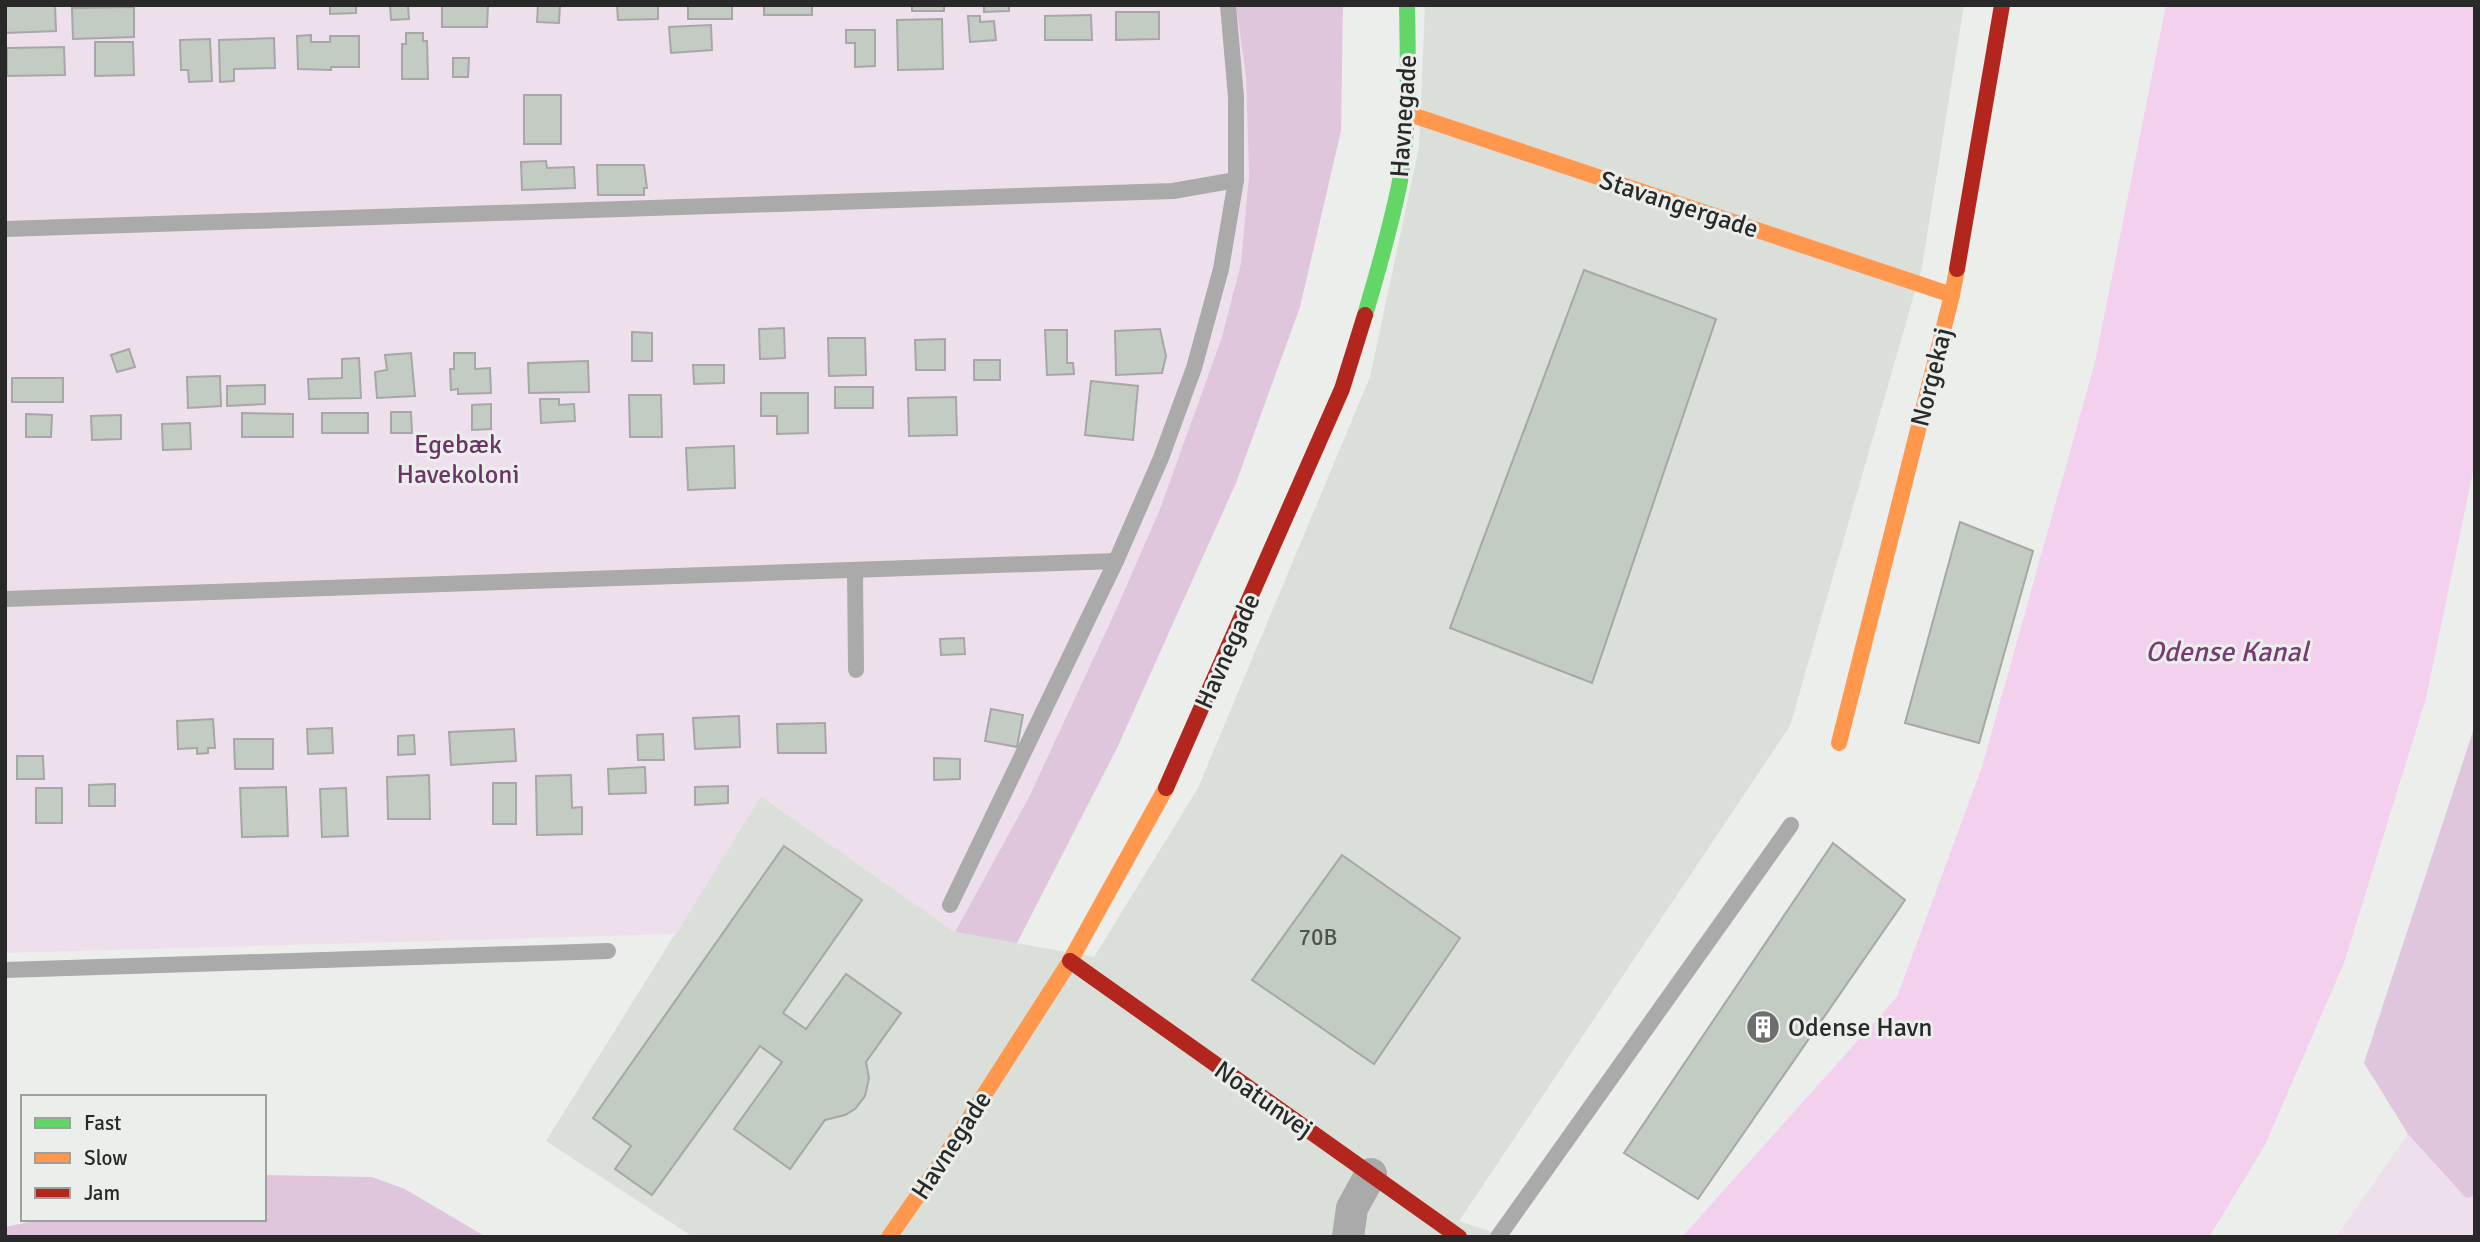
<svg xmlns="http://www.w3.org/2000/svg" width="2480" height="1242" viewBox="0 0 2480 1242" font-family="Signika,sans-serif">
<style>
.built{fill:#dadfda}
.green{fill:#eedfed}
.forest{fill:#dfc6dd}
.water{fill:#f2d0ee}
.building{fill:#c2ccc2;stroke:#a6a7a6;stroke-width:2}
.lines{fill:none;stroke-linecap:round;stroke-linejoin:round}
.lane{stroke:#aaa;stroke-width:16}
.street{stroke:#aaa;stroke-width:32}
.fast{stroke:#63d668;stroke-width:16}
.slow{stroke:#ff974d;stroke-width:16}
.jam{stroke:#b3261e;stroke-width:16}
.labels{text-anchor:middle;stroke-width:6;stroke-linejoin:round;paint-order:stroke}
.number-label{font-size:23px;fill:#4e524e}
.street-label{font-size:26px;fill:#282928;stroke:#ebefeb}
.park-label{font-size:26px;fill:#6d346a;stroke:#ebefeb}
.poi-label{font-size:26px;fill:#282928;stroke:#ebefeb;text-anchor:start}
.water-label{font-size:28px;font-style:italic;fill:#763c73;stroke:#ebefeb}
</style>
<rect width="100%" height="100%" fill="#eceeec"/>
<path class="built" d="M1425,5H1964L1922,267L1790,726L1459,1221L1507,1237H693L546,1141L761,796L955,932L1094,957L1198,788L1370,377L1419,147Z"/>
<g class="green">
<path d="M5,5H1236L1246,77L1249,175L1241,263L1222,337L1160,509L1115,612L1029,797L955,932L761,796L676,934L5,953Z"/>
<path d="M2408,1134L2466,1198L2475,1196V1237H2336Z"/>
</g>
<g class="forest">
<path d="M1236,5H1343L1341,131L1300,307L1236,483L1118,746L1017,943L955,932L1029,797L1115,612L1160,509L1222,337L1241,263L1249,175L1246,77Z"/>
<path d="M2475,725V1196L2466,1198L2408,1134L2364,1063Z"/>
<path d="M264,1175L372,1177L405,1189L486,1237H5V1227L43,1219H264Z"/>
</g>
<path class="water" d="M2166,5H2475V462L2426,698L2344,963L2265,1145L2209,1237H1682L1897,997L1982,767L2095,362Z"/>
<g class="building">
<path d="M5,5H55L56,31L5,33Z"/>
<path d="M330,5H356V13L330,14Z"/>
<path d="M390,5H408L409,19L391,20Z"/>
<path d="M442,5H488L487,27H442Z"/>
<path d="M538,5H560L559,23L537,22Z"/>
<path d="M617,5H658V19L618,20Z"/>
<path d="M676,5H732V19H688V5Z"/>
<rect x="764" y="5" width="48" height="10"/>
<rect x="912" y="5" width="32" height="6"/>
<path d="M984,5H1009V11L984,12Z"/>
<path d="M134,7V37L73,39L72,8Z"/>
<path d="M1116,12H1159V39L1116,40Z"/>
<path d="M1091,15L1092,40H1045V16Z"/>
<path d="M968,16H980V22L994,21L996,40L970,42Z"/>
<path d="M942,19L943,69L898,70L897,20Z"/>
<path d="M711,25L712,50L671,53L669,27Z"/>
<path d="M846,30H875V66L855,67V43H846Z"/>
<path d="M406,33H423V41H427L428,79H402V44H406Z"/>
<path d="M311,35V42H330V36H359V67H331V70L298,69L297,36Z"/>
<path d="M274,38L275,68L234,69V81L220,82L219,40Z"/>
<path d="M210,39L212,81L189,82L188,70H181L180,40Z"/>
<path d="M95,42H133L134,75L95,76Z"/>
<path d="M64,47L65,75L7,76V48Z"/>
<path d="M453,58H469L468,77H453Z"/>
<rect x="524" y="95" width="37" height="49"/>
<path d="M546,161L547,168L574,167L575,188L522,190L521,162Z"/>
<path d="M597,165H644L647,188H644V195H598Z"/>
<path d="M1584,270L1716,319L1592,683L1450,628Z"/>
<path d="M784,328L785,358L760,359L759,329Z"/>
<path d="M1160,329L1166,356L1162,373L1116,375L1115,331Z"/>
<path d="M1045,330H1067V363H1073L1074,374L1047,375Z"/>
<path d="M632,332L652,333V361H632Z"/>
<path d="M828,338H865L866,375L829,376Z"/>
<path d="M945,339V370H916L915,340Z"/>
<path d="M129,349L135,367L117,372L111,355Z"/>
<path d="M411,353L415,396L377,398L375,372L387,370L385,355Z"/>
<path d="M454,353H475V369L490,368L491,393L458,394V389L451,390L450,369H454Z"/>
<path d="M359,358L361,398L309,399L308,379L342,378V359Z"/>
<rect x="974" y="360" width="26" height="20"/>
<path d="M588,361L589,392L529,393L528,363Z"/>
<path d="M693,365H724V383L694,384Z"/>
<path d="M220,376L221,406L188,408L187,377Z"/>
<rect x="12" y="378" width="51" height="24"/>
<path d="M1091,381L1138,386L1133,440L1085,435Z"/>
<path d="M265,385V404L227,406V386Z"/>
<rect x="835" y="387" width="38" height="21"/>
<path d="M761,393H808V433L777,434V416H761Z"/>
<path d="M629,395H661L662,437H630Z"/>
<path d="M956,397L957,435L909,436L908,398Z"/>
<path d="M540,399H559V405L574,404L575,421L541,423Z"/>
<path d="M491,404V429L472,430V405Z"/>
<path d="M391,412H411L412,433H391Z"/>
<path d="M242,413L293,414V437H242Z"/>
<rect x="322" y="413" width="46" height="20"/>
<path d="M26,414L52,415L51,437H26Z"/>
<path d="M121,415V439L92,440L91,416Z"/>
<path d="M190,423L191,449L163,450L162,424Z"/>
<path d="M734,446L735,488L688,490L686,448Z"/>
<path d="M1960,522L2033,551L1979,743L1905,723Z"/>
<path d="M964,638L965,654L941,655L940,639Z"/>
<path d="M991,709L1023,715L1017,747L985,741Z"/>
<path d="M739,716L740,747L695,749L693,718Z"/>
<path d="M213,719L215,748H208V753L197,754V748L178,749L177,721Z"/>
<path d="M825,723L826,753H778L777,724Z"/>
<path d="M332,728L333,753L308,754L307,729Z"/>
<path d="M514,729L516,761L451,765L449,732Z"/>
<path d="M663,734L664,760H638L637,735Z"/>
<path d="M414,735L415,754L398,755V736Z"/>
<path d="M234,739H273V769H235Z"/>
<path d="M17,756H43L44,779H17Z"/>
<path d="M934,758L960,759V779L934,780Z"/>
<path d="M645,767L646,793L609,794L608,769Z"/>
<path d="M429,775L430,819H388L387,777Z"/>
<path d="M571,775L572,808L582,807V834L537,835L536,776Z"/>
<rect x="493" y="783" width="23" height="41"/>
<path d="M115,784V806H89V785Z"/>
<path d="M728,786V803L695,805V787Z"/>
<path d="M286,787L288,836L242,837L240,788Z"/>
<rect x="36" y="788" width="26" height="35"/>
<path d="M346,788L348,836L322,837L320,789Z"/>
<path d="M1833,843L1905,900L1698,1199L1624,1153Z"/>
<path d="M784,846L862,900L783,1013L806,1029L846,974L901,1013L866,1062L869,1078L865,1096L855,1109L845,1115L825,1120L790,1169L734,1129L782,1062L760,1046L652,1195L615,1169L631,1146L593,1118Z"/>
<path d="M1342,855L1460,938L1374,1064L1252,980Z"/>
</g>
<g class="lines">
<g class="lane">
<path d="M5,229L1173,191L1236,180"/>
<path d="M855,570L856,670"/>
<path d="M5,599L1116,561"/>
<path d="M950,905L1116,561L1161,458L1194,368L1221,269L1236,180V97L1228,5"/>
<path d="M5,970L608,951"/>
<path d="M1498,1237L1791,825"/>
</g>
<path class="street" d="M1348,1237L1352,1208L1371,1174"/>
<path class="fast" d="M1365,315C1378,271 1391,226 1400,181C1410,123 1408,63 1407,5"/>
<g class="slow">
<path d="M1406,113L1952,295"/>
<path d="M1839,743L1952,295L1957,269"/>
<path d="M889,1237L938,1167L1070,961L1166,788"/>
</g>
<g class="jam">
<path d="M1957,269L2002,5"/>
<path d="M1166,788L1342,389L1365,315"/>
<path d="M1070,961L1459,1237"/>
</g>
</g>
<defs>
<g id="building-disc" transform="scale(1.75)"><circle r="9.5" fill="#6d6e6d" stroke="#ebefeb"/><path d="M-4-6H4V6H1V3H-1V6H-4ZM-2.5-4.3h1.7v1.8h-1.7ZM.8-4.3h1.7v1.8H.8ZM-2.5-1h1.7V.8h-1.7ZM.8-1h1.7V.8H.8Z" fill="#fff"/></g>
</defs>
<g fill-rule="evenodd">
<use href="#building-disc" x="1763" y="1027"/>
</g>
<g class="labels">
<g class="number-label">
<text x="1318" y="945">70B</text>
</g>
<g class="street-label">
<text transform="translate(1403 116) rotate(-86)" y="9">Havnegade</text>
<text transform="translate(1679 204) rotate(18)" y="9">Stavangergade</text>
<text transform="translate(1931 377) rotate(-76)" y="9">Norgekaj</text>
<text transform="translate(1227 651) rotate(-66)" y="9">Havnegade</text>
<text transform="translate(1264 1099) rotate(35)" y="9">Noatunvej</text>
<text transform="translate(951 1145) rotate(-57)" y="9">Havnegade</text>
</g>
<g class="park-label">
<text x="458" y="453">Egebæk<tspan x="458" dy="30">Havekoloni</tspan></text>
</g>
<g class="poi-label">
<text x="1788" y="1036">Odense Havn</text>
</g>
<g class="water-label">
<text x="2227" y="661">Odense Kanal</text>
</g>
</g>
<rect width="2480" height="1242" fill="none" stroke="#282928" stroke-width="14"/>
<rect x="21" y="1095" width="245" height="126" fill="#ebefeb" stroke="#9da09d" stroke-width="2"/>
<rect x="35" y="1118" width="35" height="10" fill="#63d668" stroke="#9da09d" stroke-width="2"/>
<text x="84" y="1130" font-size="21" fill="#282928">Fast</text>
<rect x="35" y="1153" width="35" height="10" fill="#ff974d" stroke="#9da09d" stroke-width="2"/>
<text x="84" y="1165" font-size="21" fill="#282928">Slow</text>
<rect x="35" y="1188" width="35" height="10" fill="#b3261e" stroke="#9da09d" stroke-width="2"/>
<text x="84" y="1200" font-size="21" fill="#282928">Jam</text>
</svg>
